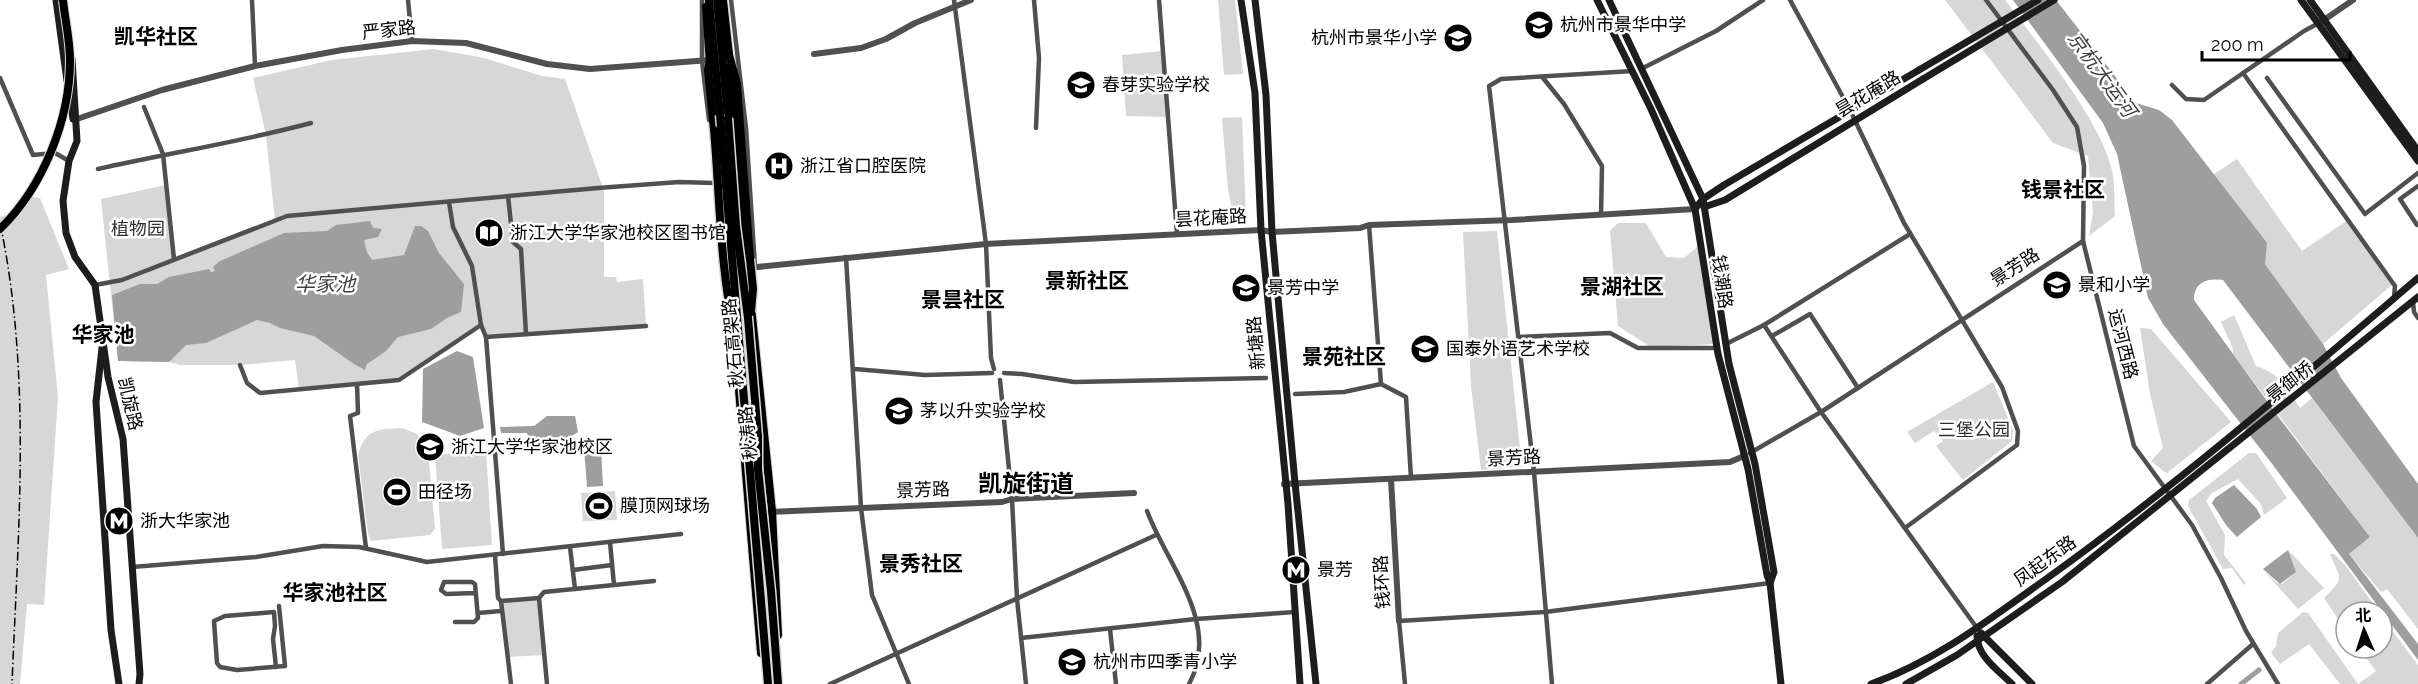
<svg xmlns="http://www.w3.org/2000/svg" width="2418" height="684" viewBox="0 0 2418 684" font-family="Raleway,'Noto Sans SC',sans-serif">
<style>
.green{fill:#d7d7d7}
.water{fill:#9e9e9e}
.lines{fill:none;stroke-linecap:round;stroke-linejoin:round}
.canal{stroke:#9e9e9e;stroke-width:5}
.primary-casing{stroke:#dbdbdb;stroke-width:10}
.trunk-casing{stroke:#dbdbdb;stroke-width:11}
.minor{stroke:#505050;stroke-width:4.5}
.tertiary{stroke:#505050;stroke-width:6}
.secondary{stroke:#1d1d1d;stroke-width:7}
.primary{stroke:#000;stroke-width:8}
.trunk{stroke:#000;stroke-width:8}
.rail{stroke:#000;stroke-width:1.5;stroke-dasharray:9 3 1.5 3;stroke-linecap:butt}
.primary-bridge-casing{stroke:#dbdbdb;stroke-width:10;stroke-linecap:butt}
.trunk-bridge-casing{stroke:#dbdbdb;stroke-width:11;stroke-linecap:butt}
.secondary-bridge{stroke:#1d1d1d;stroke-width:7}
.primary-bridge{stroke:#000;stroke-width:8}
.trunk-bridge{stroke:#000;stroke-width:8}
.labels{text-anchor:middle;stroke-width:5;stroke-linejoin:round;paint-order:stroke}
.poi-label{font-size:18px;fill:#000;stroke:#fff;text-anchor:start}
.street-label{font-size:18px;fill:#000;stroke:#fff}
.park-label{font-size:18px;fill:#2e2e2e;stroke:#fff}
.water-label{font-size:20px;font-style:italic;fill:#3f3f3f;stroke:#fff}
.quarter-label{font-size:21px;font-weight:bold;fill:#000;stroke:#fff}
.district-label{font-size:24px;font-weight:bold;fill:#000;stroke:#fff}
</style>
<rect width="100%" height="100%" fill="#fff"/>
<g class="green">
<path d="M1218,0H1235L1243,74L1224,75Z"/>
<path d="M1945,0H2005C2037,43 2104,123 2113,175C2115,188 2114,202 2115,216L2089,236L2093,212L2088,156L2053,143Z"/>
<path d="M434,49L484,58L542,76L565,79L604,191V277H616L617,282L643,279L646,326L486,337L481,325L399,380L299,389L295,360L240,365H180L169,362L118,361L101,199L166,185L174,259L275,221L266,135L253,78L332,60Z"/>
<path d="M1162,51L1166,117L1126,116L1122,55Z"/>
<path d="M1242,117L1246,215L1235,223L1228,190L1222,118Z"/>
<path d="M2237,159L2302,251L2348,220L2394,283L2323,344L2265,264L2214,174Z"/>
<path d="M31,196L40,198L69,269L46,275L58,397L44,605L27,604L20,684H0V217L9,214Z"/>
<path d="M1618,223H1646L1666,257L1684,258L1702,243L1715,344L1651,347L1618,326L1610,231Z"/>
<path d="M1497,231L1522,467L1481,470L1471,386L1463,232Z"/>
<path d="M2234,315L2256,366C2279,372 2287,389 2300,408L2312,398L2418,538V629L2387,589L2381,592L2349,554L2370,537L2233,354V349L2221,322Z"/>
<path d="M2140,328L2151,329L2231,422L2167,473L2163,471L2151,461L2163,448L2150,394Z"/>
<path d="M1993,382L2013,430L2012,441L1963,480L1936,446L1943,441L1934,431L1915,443L1907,432Z"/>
<path d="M402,428L417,434L428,450L435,529L430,535L371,541L368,534L358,455C365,429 378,429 402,428Z"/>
<path d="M486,451L492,545L442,549L435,455Z"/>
<path d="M2249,453H2256L2287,498L2264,515L2261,504L2238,479L2212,493L2206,501L2225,535L2224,555L2246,583L2244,585L2232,568L2223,569L2188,506L2189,500Z"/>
<path d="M615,491L617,520L583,521L581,493Z"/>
<path d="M2288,550L2324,588L2298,609L2263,570L2277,583L2282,584L2296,572Z"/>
<path d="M2330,554H2334L2346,566L2379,612H2346V631L2324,598C2346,577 2340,579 2330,554Z"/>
<path d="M539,598L544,655L508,657L501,601Z"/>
<path d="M2303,612L2308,613L2358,684L2376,671L2359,648H2382V617L2418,665V684H2340L2309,644L2280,664L2271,653L2276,646L2278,633Z"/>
</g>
<g class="water">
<path d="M2013,0H2056L2136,103L2159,110L2172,120L2267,243L2265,264L2323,344L2341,378L2418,484V538L2223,280C2207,278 2194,282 2194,300L2280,419L2370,537L2349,554L2418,644V660L2273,465L2163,324L2148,298L2117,154L2103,123Z"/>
<path d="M370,221L373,228L382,229L378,237L364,240L367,252L372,260L404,255L415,226H421L428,231L439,253L464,284L461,312L447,318L431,329L398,337L386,351L367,364L365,370L354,364L314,336L280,328L270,323L257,320L206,343L186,345L169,362L118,361L112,295L140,284H157L169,277L209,269L211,272L215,271L213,267L220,261L284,233L327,231L336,225Z"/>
<path d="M457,351L473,357L484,428L460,436L422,422L423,369Z"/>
<path d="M547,416H575L578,432L557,446L530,445L527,433H501L500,427L534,426Z"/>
<path d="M601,448L603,486L587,487L584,449Z"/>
<path d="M2234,485L2257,509L2261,517L2237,537L2226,525L2212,503L2215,498Z"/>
<path d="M2288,550L2296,572L2280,584L2263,569Z"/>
</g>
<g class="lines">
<path class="canal" d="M2241,684L2259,670"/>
<g class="primary-casing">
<g id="primary">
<path d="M723,0L729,55"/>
<path d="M706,7L710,64"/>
<path d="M730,67L746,255"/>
<path d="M751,306L772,511L778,635"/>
<path d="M734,330L761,653"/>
</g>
</g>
<g class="trunk-casing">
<g id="trunk">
<path d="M709,0L720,115"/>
<path d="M717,0L728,118"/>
<path d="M728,51L737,84L750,259"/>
<path d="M710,60L708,70L714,130"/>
</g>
</g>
<g class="minor">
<path d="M252,0L255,66"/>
<path d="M408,0L412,41"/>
<path d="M702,0V61L709,120"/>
<path d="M731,0L746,128L755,267"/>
<path d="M954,0L986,244L991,358L994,369"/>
<path d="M1034,0L1039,58L1036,128"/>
<path d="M1159,0L1177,234"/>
<path d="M1790,0L1850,110L1904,223L2002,387L2018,431L2017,445L1905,528"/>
<path d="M1986,0L2053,90L2077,127L2084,166L2083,241L2134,446L2192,525L2221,578L2246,631L2278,684"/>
<path d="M1643,68L1716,31L1763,0"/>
<path d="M2243,73L2395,286L2394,297"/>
<path d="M0,78L33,155L55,153L69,161"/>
<path d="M1543,78L1564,104L1602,166L1601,215"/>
<path d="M2267,78L2365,214L2418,173"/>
<path d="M2172,85L2186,99L2204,100L2304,31L2319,23"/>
<path d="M144,107L163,154L174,259"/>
<path d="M98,169C169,153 240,142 311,123"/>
<path d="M508,196L513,242L521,249L526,334"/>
<path d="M449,202L453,227L472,266L481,325L486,337L503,554"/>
<path d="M1369,225L1381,384"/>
<path d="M2417,225L2400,199L2418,186"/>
<path d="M846,257L861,508L872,595L909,684"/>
<path d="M95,285L122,280L287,216L598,188L679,182L714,183"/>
<path d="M2413,301L2414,312L2418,318"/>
<path d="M1764,325L1821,412L1977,628"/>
<path d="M1772,336L1810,314L1858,388"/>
<path d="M486,337L646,326"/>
<path d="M1518,337L1610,333L1638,348H1717"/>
<path d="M1726,344L1764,325L1910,234"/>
<path d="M240,365L247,383L260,393L399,380L481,325"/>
<path d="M855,369L925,375L992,373"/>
<path d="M1004,373L1022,374L1074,382L1266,378"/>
<path d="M1000,380L1012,499L1017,599L1026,684"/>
<path d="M357,384L358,413L350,416L366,548"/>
<path d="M1295,394L1344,392L1381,384L1406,397L1411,478"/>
<path d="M1750,453L1821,412L2083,241"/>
<path d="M1147,511C1167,565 1222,624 1189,684"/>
<path d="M610,542L614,585"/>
<path d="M570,547L575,589"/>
<path d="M495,555L498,598L501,601"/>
<path d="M132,567L256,557L323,546L359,547L427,562L681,534"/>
<path d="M573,570L612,565"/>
<path d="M539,598L547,684"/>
<path d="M478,613L501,611"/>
<path d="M455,622H474L478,618L475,584L472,582H444L441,590L446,594L475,593"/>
<path d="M1110,629L1116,684"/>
<path d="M1021,638L1196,619L1295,612"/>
<path d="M276,667L273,639L275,626L274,612L225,616L214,621L217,663L220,667L237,670L285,666L279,606"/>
<path d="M511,684L501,601L539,598L544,592L654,581"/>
<path d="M830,684L1156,535"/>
<path d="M1405,684L1399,621L1545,612L1770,583"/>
<path d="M1552,684L1534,472L1489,86L1501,79L1633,71"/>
<path d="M2207,684L2253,644"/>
</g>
<g class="tertiary">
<path d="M2321,22L2353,0"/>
<path d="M814,54L861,48L886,39L915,23L971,0"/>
<path d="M77,119L162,90L255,66L342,50L412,41L466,43L547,64L590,69L710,60"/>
<path d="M748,268L986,244L1261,230L1272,232L1360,228L1369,225L1512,220L1695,209"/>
<path d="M1391,479L1399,621"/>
<path d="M1284,484L1730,462L1744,456"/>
<path d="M769,512L1002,502L1012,499L1134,493"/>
</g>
<g class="secondary">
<path d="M56,0L67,81"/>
<path d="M1241,0L1255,93L1261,230L1288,504L1300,684"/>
<path d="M1255,0L1266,95L1272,232L1295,483L1316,684"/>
<path d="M1597,0L1651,109L1695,209L1718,354L1748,469L1767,575L1770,583L1781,684"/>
<path d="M1609,0L1703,199L1729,364L1755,464L1774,572L1770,583"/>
<path d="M2301,0L2418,161"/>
<path d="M2310,0L2418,151"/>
<path d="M72,59L77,141L69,161L63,201L66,233L75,257L95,285L108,377L123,439L140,674L139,684"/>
<path d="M69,92L73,119"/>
<path d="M1704,207L1725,200L1923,79"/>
<path d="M1695,209L1703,199L1724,185L1919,70"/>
<path d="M102,348L96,402L111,630L119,684"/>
<path d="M1981,633L2032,684"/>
<path d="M1977,636C1977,656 1999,671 2012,684"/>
<path d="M1871,684C1936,661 1990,619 2046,579C2176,486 2296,382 2418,278"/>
<path d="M1906,684L1957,655L2062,582L2418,297"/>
</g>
<use href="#primary" class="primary"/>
<use href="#trunk" class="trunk"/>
<path class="rail" d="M0,223C32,374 18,531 12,684"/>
<g class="primary-bridge-casing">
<path id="primary-bridge" d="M0,229C43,187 70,120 70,60C70,40 65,20 63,0"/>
</g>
<g class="trunk-bridge-casing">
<g id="trunk-bridge">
<path d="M720,115L768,684"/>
<path d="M728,118L736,226L748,318L758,436V469L771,591L778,684"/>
<path d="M714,130C720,199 720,268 735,336"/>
<path d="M750,259L753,289L751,312"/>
</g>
</g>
<g class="secondary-bridge">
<path d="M1919,70L2038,0"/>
<path d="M1923,79L2054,0"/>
</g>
<use href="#primary-bridge" class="primary-bridge"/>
<use href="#trunk-bridge" class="trunk-bridge"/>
</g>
<defs>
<g id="school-disc" transform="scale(1.5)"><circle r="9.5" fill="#000" stroke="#fff"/><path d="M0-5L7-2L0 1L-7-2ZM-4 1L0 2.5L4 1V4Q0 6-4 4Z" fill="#fff"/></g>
<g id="hospital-disc" transform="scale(1.5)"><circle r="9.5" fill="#000" stroke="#fff"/><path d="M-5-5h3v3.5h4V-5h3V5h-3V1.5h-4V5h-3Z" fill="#fff"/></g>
<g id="library-disc" transform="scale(1.5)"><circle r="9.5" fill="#000" stroke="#fff"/><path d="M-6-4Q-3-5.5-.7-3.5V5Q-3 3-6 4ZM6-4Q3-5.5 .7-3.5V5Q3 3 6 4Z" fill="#fff"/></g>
<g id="university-disc" transform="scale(1.5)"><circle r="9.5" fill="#000" stroke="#fff"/><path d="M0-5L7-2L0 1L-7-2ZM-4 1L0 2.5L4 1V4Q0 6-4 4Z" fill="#fff"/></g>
<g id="stadium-disc" transform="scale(1.5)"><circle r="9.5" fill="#000" stroke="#fff"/><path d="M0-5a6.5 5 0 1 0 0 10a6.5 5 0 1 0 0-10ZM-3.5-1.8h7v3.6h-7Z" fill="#fff"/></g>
<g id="metro-disc" transform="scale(1.5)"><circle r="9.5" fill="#000" stroke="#fff"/><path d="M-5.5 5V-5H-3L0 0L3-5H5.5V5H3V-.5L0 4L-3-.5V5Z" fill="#fff"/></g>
</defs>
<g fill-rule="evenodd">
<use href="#school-disc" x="1539" y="25"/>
<use href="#school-disc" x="1458" y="38"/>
<use href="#school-disc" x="1081" y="85"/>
<use href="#hospital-disc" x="779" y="166"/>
<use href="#library-disc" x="489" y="233"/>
<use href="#school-disc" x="2057" y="285"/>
<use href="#school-disc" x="1246" y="288"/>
<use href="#school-disc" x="1425" y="349"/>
<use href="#school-disc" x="899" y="411"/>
<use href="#university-disc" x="430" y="447"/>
<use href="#stadium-disc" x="397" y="492"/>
<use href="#stadium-disc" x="599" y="506"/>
<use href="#metro-disc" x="119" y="521"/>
<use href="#metro-disc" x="1296" y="570"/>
<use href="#school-disc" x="1072" y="662"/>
</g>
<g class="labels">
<g class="poi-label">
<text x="1560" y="31">杭州市景华中学</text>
<text x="1437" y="44" text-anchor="end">杭州市景华小学</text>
<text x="1102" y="91">春芽实验学校</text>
<text x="800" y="172">浙江省口腔医院</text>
<text x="510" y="239">浙江大学华家池校区图书馆</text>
<text x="2078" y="291">景和小学</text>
<text x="1267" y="294">景芳中学</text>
<text x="1446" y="355">国泰外语艺术学校</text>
<text x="920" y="417">茅以升实验学校</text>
<text x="451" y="453">浙江大学华家池校区</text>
<text x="418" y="498">田径场</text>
<text x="620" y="512">膜顶网球场</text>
<text x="140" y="527">浙大华家池</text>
<text x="1317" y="576">景芳</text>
<text x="1093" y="668">杭州市四季青小学</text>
</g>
<g class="street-label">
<text transform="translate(389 30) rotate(-6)" y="6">严家路</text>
<text transform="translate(1868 94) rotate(-31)" y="6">昙花庵路</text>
<text transform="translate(1211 218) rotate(-3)" y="6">昙花庵路</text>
<text transform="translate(2015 267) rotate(-33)" y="6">景芳路</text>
<text transform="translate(1722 282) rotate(82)" y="6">钱潮路</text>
<text transform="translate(733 343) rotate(-95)" y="6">秋石高架路</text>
<text transform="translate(1256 343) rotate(-95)" y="6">新塘路</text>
<text transform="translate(2123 344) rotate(76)" y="6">运河西路</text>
<text transform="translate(2290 382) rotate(-38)" y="6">景御桥</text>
<text transform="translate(130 404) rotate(77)" y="6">凯旋路</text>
<text transform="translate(748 433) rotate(-96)" y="6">秋涛路</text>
<text transform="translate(1514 458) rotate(-3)" y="6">景芳路</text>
<text transform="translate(923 490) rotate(-2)" y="6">景芳路</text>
<text transform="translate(2045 561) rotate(-36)" y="6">凤起东路</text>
<text transform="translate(1382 582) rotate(-93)" y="6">钱环路</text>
</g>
<g class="park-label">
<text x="138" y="235">植物园</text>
<text x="1974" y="436">三堡公园</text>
</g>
<g class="water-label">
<text transform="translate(2102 74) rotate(54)" y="7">京杭大运河</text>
<text x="325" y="291">华家池</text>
</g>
<g class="quarter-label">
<text x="156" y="44">凯华社区</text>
<text x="2063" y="197">钱景社区</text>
<text x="1087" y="288">景新社区</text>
<text x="1622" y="294">景湖社区</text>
<text x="963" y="307">景昙社区</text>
<text x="103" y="342">华家池</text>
<text x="1344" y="364">景苑社区</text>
<text x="921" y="571">景秀社区</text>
<text x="335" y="600">华家池社区</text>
</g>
<g class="district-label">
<text x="1026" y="492">凯旋街道</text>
</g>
</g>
<g transform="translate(2364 630) rotate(357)"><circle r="28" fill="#ffffff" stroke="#999999" stroke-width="1.5"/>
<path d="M0-4.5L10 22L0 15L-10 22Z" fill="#000000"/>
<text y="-9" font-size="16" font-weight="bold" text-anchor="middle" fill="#000000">北</text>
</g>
<path d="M2202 51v9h148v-9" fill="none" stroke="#000000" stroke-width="3"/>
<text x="2211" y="51" font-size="18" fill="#000000" stroke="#ffffff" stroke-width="4.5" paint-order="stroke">200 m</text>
</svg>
